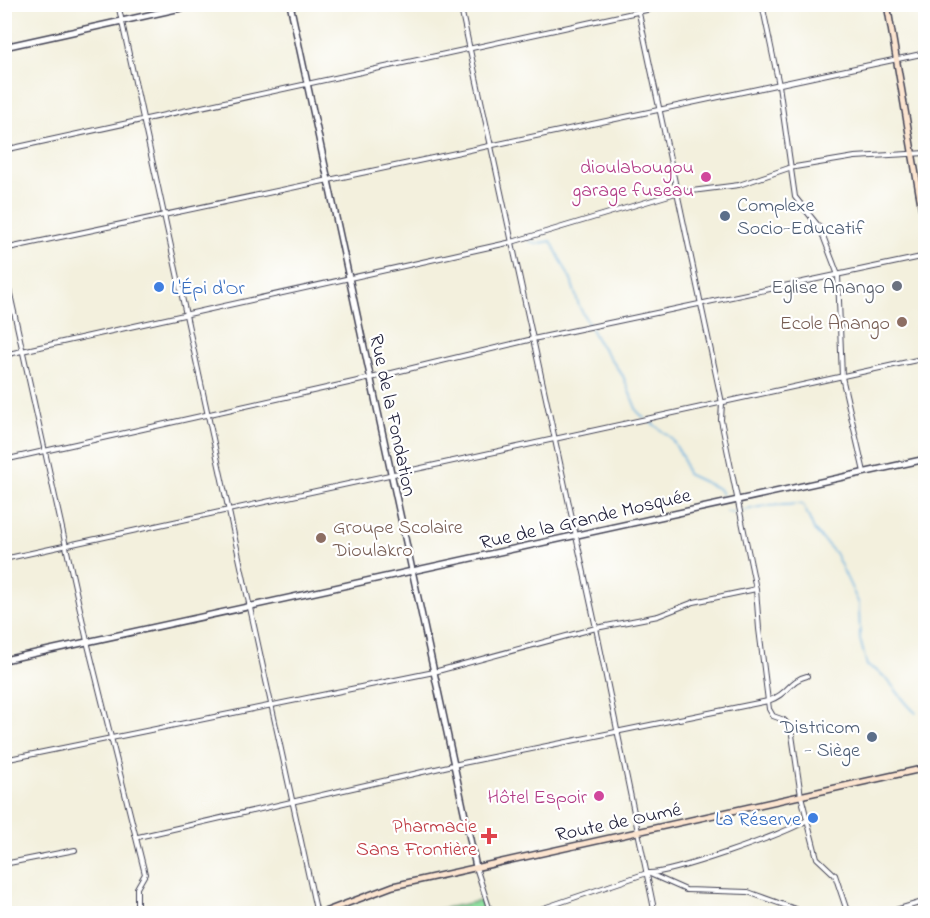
<svg xmlns="http://www.w3.org/2000/svg" width="930" height="918" viewBox="0 0 930 918" font-family="'Indie Flower',sans-serif">
<style>
.green{fill:#8fe09f;stroke:#58816d;stroke-width:1.5}
.lines{fill:none;stroke-linecap:round;stroke-linejoin:round}
.stream{stroke:#69afe0;stroke-width:1.5}
.minor-casing{stroke:#414153;stroke-width:6}
.tertiary-casing{stroke:#414153;stroke-width:8}
.secondary-casing{stroke:#414153;stroke-width:8}
.minor{stroke:#fff;stroke-width:4}
.tertiary{stroke:#fff;stroke-width:5}
.secondary{stroke:#fce5d0;stroke-width:5}
.hotel-dot{fill:#d1479c;stroke:#fff;stroke-width:2}
.service-dot{fill:#5c6f8a;stroke:#fff;stroke-width:2}
.worship-dot{fill:#6b7280;stroke:#fff;stroke-width:2}
.shop-dot{fill:#3f7fe0;stroke:#fff;stroke-width:2}
.education-dot{fill:#8d6e63;stroke:#fff;stroke-width:2}
.health-dot{fill:#e0444e;stroke:#fff;stroke-width:2}
.labels{text-anchor:middle;stroke-width:4.5;stroke-linejoin:round;paint-order:stroke}
.hotel-label{font-size:20px;fill:#b23c85;stroke:#fff;text-anchor:end}
.service-label{font-size:20px;fill:#4e5e75;stroke:#fff;text-anchor:start}
.worship-label{font-size:20px;fill:#5b616d;stroke:#fff;text-anchor:end}
.shop-label{font-size:20px;fill:#366cbe;stroke:#fff;text-anchor:start}
.education-label{font-size:20px;fill:#785e54;stroke:#fff;text-anchor:end}
.street-label{font-size:20px;fill:#22223b;stroke:#fff}
.health-label{font-size:20px;fill:#be3a42;stroke:#fff;text-anchor:end}
</style>
<rect width="100%" height="100%" fill="#fff"/>
<filter id="ink" filterUnits="userSpaceOnUse"><feTurbulence type="fractalNoise" baseFrequency=".0167" numOctaves="2"/><feDisplacementMap in="SourceGraphic" scale="12" xChannelSelector="R" yChannelSelector="G"/><feConvolveMatrix kernelMatrix="1 2 1 2 8 2 1 2 1" color-interpolation-filters="sRGB"/></filter>
<filter id="wash" filterUnits="userSpaceOnUse"><feTurbulence type="fractalNoise" baseFrequency=".008" numOctaves="4" result="noise"/><feDisplacementMap in="SourceGraphic" scale="24" xChannelSelector="R" yChannelSelector="G"/><feGaussianBlur stdDeviation="1.35" result="paint"/><feColorMatrix in="noise" values="0 0 0 0 0 0 0 0 0 0 0 0 0 0 0 0 0 1.4 0 .05"/><feComposite in="paint" operator="in"/></filter>
<g filter="url(#wash)">
<rect width="100%" height="100%" fill="#f3f0dd"/>
<path class="green" d="M480,901L486,913H421Z"/>
<g class="lines">
<g class="stream">
<path d="M530,241L536,244L551,241L571,280L579,306L597,340L623,376L637,411L644,418"/>
<path d="M648,420L671,438L682,456L687,474L719,489L723,496"/>
<path d="M726,511L732,513L764,506L801,504L804,506L814,530L835,553L859,604L860,639L867,666C890,674 898,698 916,713"/>
</g>
</g>
</g>
<g filter="url(#ink)">
<g class="lines">
<g class="minor-casing">
<g id="minor">
<path d="M118,4L317,914"/>
<path d="M460,4L596,628L655,914"/>
<path d="M637,4L722,403L721,420L756,589L759,629L769,709L773,716L784,720L791,728L801,796L817,858L835,875L846,908L853,914"/>
<path d="M762,4L779,85L795,197L820,228L838,275L842,377L864,472"/>
<path d="M4,150L674,4"/>
<path d="M4,249L926,53"/>
<path d="M4,267L87,641L145,874L137,888V914"/>
<path d="M4,355L512,242L676,193L739,185L789,168L855,157L926,153"/>
<path d="M4,460L371,378L533,339L926,256"/>
<path d="M4,559L926,358"/>
<path d="M4,760L434,672L596,628L658,616L694,602L756,589"/>
<path d="M138,837L453,765L768,701C789,694 789,680 807,676"/>
<path d="M4,864L75,850"/>
<path d="M476,867L491,914"/>
<path d="M650,874L686,890L748,892L809,914"/>
<path d="M526,914L647,873C668,875 788,833 807,820"/>
<path d="M833,914L849,910"/>
<path d="M882,914L926,901"/>
</g>
</g>
<g class="tertiary-casing">
<g id="tertiary">
<path d="M290,4L476,867"/>
<path d="M4,47L199,4"/>
<path d="M4,660L926,459"/>
</g>
</g>
<g class="secondary-casing">
<g id="secondary">
<path d="M887,4L926,234"/>
<path d="M319,914L393,886L926,768"/>
</g>
</g>
<use href="#minor" class="minor"/>
<use href="#tertiary" class="tertiary"/>
<use href="#secondary" class="secondary"/>
</g>
</g>
<g class="hotel-dot">
<circle cx="706" cy="177" r="6"/>
<circle cx="599" cy="796" r="6"/>
</g>
<g class="service-dot">
<circle cx="725" cy="216" r="6"/>
<circle cx="872" cy="737" r="6"/>
</g>
<circle class="worship-dot" cx="897" cy="286" r="6"/>
<g class="shop-dot">
<circle cx="159" cy="287" r="6"/>
<circle cx="813" cy="818" r="6"/>
</g>
<g class="education-dot">
<circle cx="902" cy="322" r="6"/>
<circle cx="321" cy="538" r="6"/>
</g>
<path class="health-dot" d="M486 827h6v6h6v6h-6v6h-6v-6h-6v-6h6z"/>
<g class="labels">
<g class="hotel-label">
<text x="694" y="173">dioulabougou<tspan x="694" dy="23">garage fuseau</tspan></text>
<text x="587" y="803">Hôtel Espoir</text>
</g>
<g class="service-label">
<text x="737" y="211">Complexe<tspan x="737" dy="23">Socio-Educatif</tspan></text>
<text x="860" y="733" text-anchor="end">Districom<tspan x="860" dy="23">- Siège</tspan></text>
</g>
<g class="worship-label">
<text x="885" y="293">Eglise Anango</text>
</g>
<g class="shop-label">
<text x="171" y="294">L'Épi d'Or</text>
<text x="801" y="825" text-anchor="end">La Réserve</text>
</g>
<g class="education-label">
<text x="890" y="329">Ecole Anango</text>
<text x="333" y="533" text-anchor="start">Groupe Scolaire<tspan x="333" dy="23">Dioulakro</tspan></text>
</g>
<g class="street-label">
<text transform="translate(394 415) rotate(78)" y="7">Rue de la Fondation</text>
<text transform="translate(585 518) rotate(-13)" y="7">Rue de la Grande Mosquée</text>
<text transform="translate(618 821) rotate(-12)" y="7">Route de Oumé</text>
</g>
<g class="health-label">
<text x="477" y="832">Pharmacie<tspan x="477" dy="23">Sans Frontière</tspan></text>
</g>
</g>
<rect width="930" height="918" fill="none" stroke="#fff" stroke-width="24"/>
</svg>
